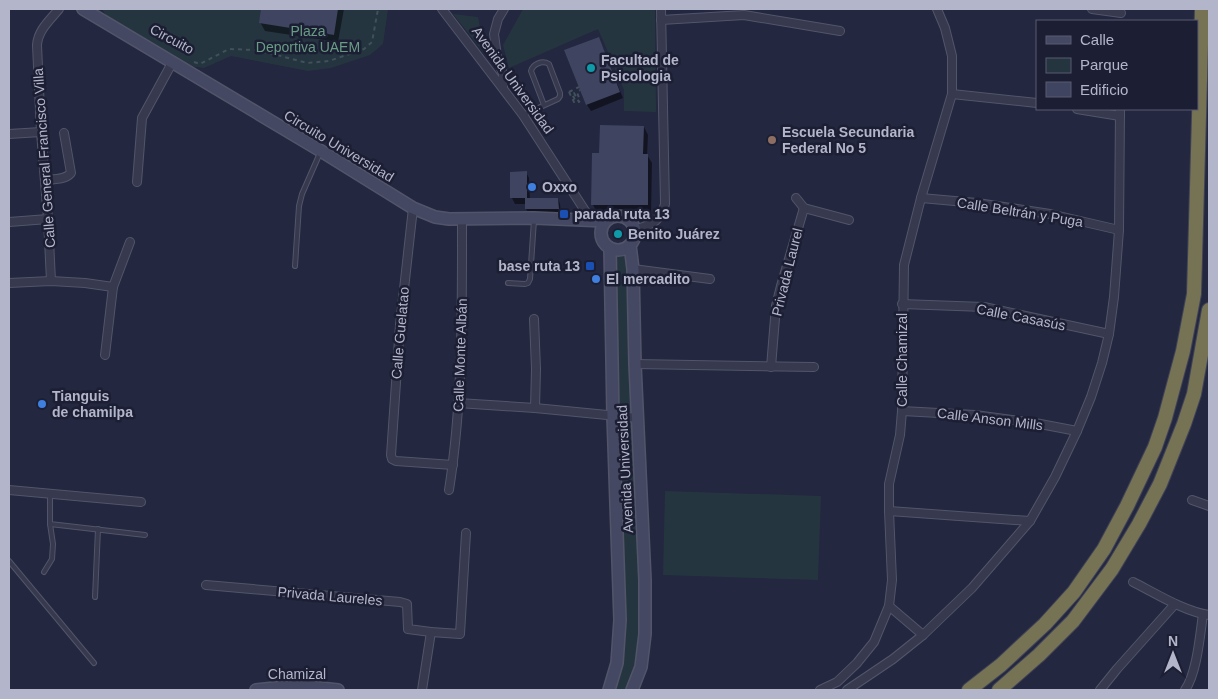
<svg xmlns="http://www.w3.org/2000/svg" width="1218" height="699" viewBox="0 0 1218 699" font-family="Helvetica,sans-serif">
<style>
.green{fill:#253540}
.shadow{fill:#0007}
.building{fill:#3f4460}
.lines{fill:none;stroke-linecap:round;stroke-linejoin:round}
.lane-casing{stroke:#52556a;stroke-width:6}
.street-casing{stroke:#52556a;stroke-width:10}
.secondary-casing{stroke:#52556a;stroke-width:14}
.highway-casing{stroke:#3f4257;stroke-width:16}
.path{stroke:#40515a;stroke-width:2;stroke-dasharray:4 4;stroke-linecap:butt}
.lane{stroke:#373a4f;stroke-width:4}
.street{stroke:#373a4f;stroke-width:8}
.secondary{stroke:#454862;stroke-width:11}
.highway{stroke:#767254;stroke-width:14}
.culture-dot{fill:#0f9aa8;stroke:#1c1f34;stroke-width:2}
.education-dot{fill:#8d6e63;stroke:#1c1f34;stroke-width:2}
.shop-dot{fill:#3f7fe0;stroke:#1c1f34;stroke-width:2}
.transit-dot{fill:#1a4fb4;stroke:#1c1f34;stroke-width:2}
.labels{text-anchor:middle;stroke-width:5;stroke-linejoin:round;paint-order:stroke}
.park-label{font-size:14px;fill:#699c84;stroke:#1c1f34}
.street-label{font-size:14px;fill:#b3b6ca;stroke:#1c1f34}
.poi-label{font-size:14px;font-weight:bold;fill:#b3b6ca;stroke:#1c1f34;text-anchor:start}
</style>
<rect width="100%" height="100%" fill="#23273f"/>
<g class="green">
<path d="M102,9H388L383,44L370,55L331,68L308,71L231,56L204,68L183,65L108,18Z"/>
<path d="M523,9H655L656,112L624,111V90L598,29L509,68L503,45Z"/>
<path d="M453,14L478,17L485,54Z"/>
<path d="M627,253L632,412L618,410L613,254Z"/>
<path d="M618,420L635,422L642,621L637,668L626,690H611L625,622L624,567Z"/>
<path d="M665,491L821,496L818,580L663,575Z"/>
</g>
<g class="shadow">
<path d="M262,9H344L338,42L265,31L260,22Z"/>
<path d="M601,44L623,98L591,111L587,105L566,50Z"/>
<path d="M644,127L648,135L647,155L652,163L651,213L597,212L593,205L600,155Z"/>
<path d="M526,172L529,178L530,199H558L560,204L561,214H529L526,209V204H515L512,198L511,173Z"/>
</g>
<g class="building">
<path d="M261,9H338L334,35L259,23Z"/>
<path d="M599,37L620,92L586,105L564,50Z"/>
<path d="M600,125L644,126L643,154H648V205H591L592,153H599Z"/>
<path d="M527,171V198H510V172Z"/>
<path d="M525,198H558L559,209H525Z"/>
</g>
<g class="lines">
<g class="lane-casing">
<g id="lane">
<path d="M523,115L558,99L560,96V93L549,64C542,60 533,64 531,71L544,105"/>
<path d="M295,266L299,206L302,194L320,153"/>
<path d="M508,283L525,284L528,283L530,279L534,220"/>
<path d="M50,495V524L145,535"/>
<path d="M9,561L94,663"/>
<path d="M44,572L52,559L53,544L50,524"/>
<path d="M95,597L98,529"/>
</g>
</g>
<g class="street-casing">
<g id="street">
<path d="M442,9L523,115L591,220"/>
<path d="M1092,9L1121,13"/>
<path d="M661,20L744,15L840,31"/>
<path d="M503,88V74L497,57L494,34L498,19L504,9"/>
<path d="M952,94L1037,103"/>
<path d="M1077,109L1120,116"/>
<path d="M9,134L41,132"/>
<path d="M45,180C54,179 65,180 71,173L64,133"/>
<path d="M137,182L142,118L172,63"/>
<path d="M796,198L804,208L849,220"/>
<path d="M921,198L977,203L1050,214L1119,230"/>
<path d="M413,208L400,325L391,455L392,459L396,461L453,465"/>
<path d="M9,222L48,219"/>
<path d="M635,230C651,224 660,223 665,204L661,9"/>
<path d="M633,269L710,279"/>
<path d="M51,281L48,219L41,132L37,45C38,30 50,20 59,9"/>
<path d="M9,283L51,281L85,283L113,287"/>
<path d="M902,304L984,307L1109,334"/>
<path d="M534,319L536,369L535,408"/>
<path d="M105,355L113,287L130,242"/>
<path d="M635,364L814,367"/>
<path d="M771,367L776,306L781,286L804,208"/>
<path d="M458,403L535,408L638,418"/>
<path d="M902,411L975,415L1035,423L1077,431"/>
<path d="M9,490L141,502"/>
<path d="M449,490C463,401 462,309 462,219"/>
<path d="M1192,500L1209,506"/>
<path d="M889,511L1030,521"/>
<path d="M1133,582C1155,593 1185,612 1209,615"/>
<path d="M206,585L400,602L407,604L408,629L431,632L460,634L466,533"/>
<path d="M889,606L923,635"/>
<path d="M422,690L431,632"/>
<path d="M820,690L837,682L857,663L874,642L889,606L892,580L889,511V484L900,435L902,411L904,265L921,198L952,94V56L945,28L937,9"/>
<path d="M847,690L893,659L923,635L972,588L1030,521L1055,477L1077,431L1091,397L1102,363L1109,334L1114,297L1119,230L1120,109"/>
<path d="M1100,690L1117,669L1175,604"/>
<path d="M1185,690C1197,673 1200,635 1203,614"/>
</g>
</g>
<g class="secondary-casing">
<g id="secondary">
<path d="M83,9L321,151L413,208L435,217L449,219L534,218L605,221"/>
<circle cx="618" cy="233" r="17"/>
<path d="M630,245L633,269L635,364L645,580V634L641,667L632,690"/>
<path d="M256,690C283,686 312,686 338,690"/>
<path d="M609,690L617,663L620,620L613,416L610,248"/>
</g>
</g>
<g class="highway-casing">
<g id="highway">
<path d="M969,690L1001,665L1045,624L1074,592L1104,549L1127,506L1155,447L1165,418L1183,351L1194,294L1202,9"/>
<path d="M999,690L1039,655L1073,621L1112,569L1139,524L1160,484L1184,424L1194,394L1209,310"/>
</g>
</g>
<g class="path">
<path d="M194,62L200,64L229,49L254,50L277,55L307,63L329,61L364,49L372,42L378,9"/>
<path d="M569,92L574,102H576L572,94L574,93L579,102L580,101L577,92L580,90"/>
<path d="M569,92L579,87"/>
</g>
<use href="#lane" class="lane"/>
<use href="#street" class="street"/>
<use href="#secondary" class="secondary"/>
<use href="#highway" class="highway"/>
</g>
<g class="culture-dot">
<circle cx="591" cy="68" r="5"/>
<circle cx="618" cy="234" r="5"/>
</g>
<circle class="education-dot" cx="772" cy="140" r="5"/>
<g class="shop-dot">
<circle cx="532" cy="187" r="5"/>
<circle cx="596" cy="279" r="5"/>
<circle cx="42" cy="404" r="5"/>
</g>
<g class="transit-dot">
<rect x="559" y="209" width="10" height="10" rx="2.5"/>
<rect x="585" y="261" width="10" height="10" rx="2.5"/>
</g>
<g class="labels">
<g class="park-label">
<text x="308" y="36">Plaza<tspan x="308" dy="16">Deportiva UAEM</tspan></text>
</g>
<g class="street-label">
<text transform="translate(172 39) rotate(28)" y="5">Circuito</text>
<text transform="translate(513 80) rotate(54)" y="5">Avenida Universidad</text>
<text transform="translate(339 146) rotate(31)" y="5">Circuito Universidad</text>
<text transform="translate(44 158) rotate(-94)" y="5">Calle General Francisco Villa</text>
<text transform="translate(1020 212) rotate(9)" y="5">Calle Beltrán y Puga</text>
<text transform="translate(787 272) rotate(-76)" y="5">Privada Laurel</text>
<text transform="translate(1021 317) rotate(11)" y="5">Calle Casasús</text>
<text transform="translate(400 333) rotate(-85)" y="5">Calle Guelatao</text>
<text transform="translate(460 355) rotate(-88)" y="5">Calle Monte Albán</text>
<text transform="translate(902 360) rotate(-90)" y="5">Calle Chamizal</text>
<text transform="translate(990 419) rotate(7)" y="5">Calle Anson Mills</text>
<text transform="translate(625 469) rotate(-93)" y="5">Avenida Universidad</text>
<text transform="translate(330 596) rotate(5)" y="5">Privada Laureles</text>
<text x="297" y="679">Chamizal</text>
</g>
<g class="poi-label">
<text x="601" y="65">Facultad de<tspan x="601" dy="16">Psicologia</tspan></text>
<text x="782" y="137">Escuela Secundaria<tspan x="782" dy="16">Federal No 5</tspan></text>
<text x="542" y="192">Oxxo</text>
<text x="574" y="219">parada ruta 13</text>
<text x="628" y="239">Benito Juárez</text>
<text x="580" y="271" text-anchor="end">base ruta 13</text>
<text x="606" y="284">El mercadito</text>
<text x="52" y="401">Tianguis<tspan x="52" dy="16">de chamilpa</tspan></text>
</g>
</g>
<rect width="1218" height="699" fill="none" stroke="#b3b6ca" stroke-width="20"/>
<rect x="1036" y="20" width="162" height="90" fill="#1c1f34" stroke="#585b70"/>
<rect x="1046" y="36" width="25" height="8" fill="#454862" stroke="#585b70"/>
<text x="1080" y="45" font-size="15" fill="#b3b6ca">Calle</text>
<rect x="1046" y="58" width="25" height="15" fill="#253540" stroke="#585b70"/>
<text x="1080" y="70" font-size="15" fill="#b3b6ca">Parque</text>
<rect x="1046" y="82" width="25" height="15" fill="#3f4460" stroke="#585b70"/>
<text x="1080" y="95" font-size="15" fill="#b3b6ca">Edificio</text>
<g transform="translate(1173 654)" stroke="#1c1f34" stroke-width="4" paint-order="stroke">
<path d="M0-4L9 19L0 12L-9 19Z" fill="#b3b6ca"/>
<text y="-8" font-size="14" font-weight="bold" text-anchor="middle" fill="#b3b6ca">N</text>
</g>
</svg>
